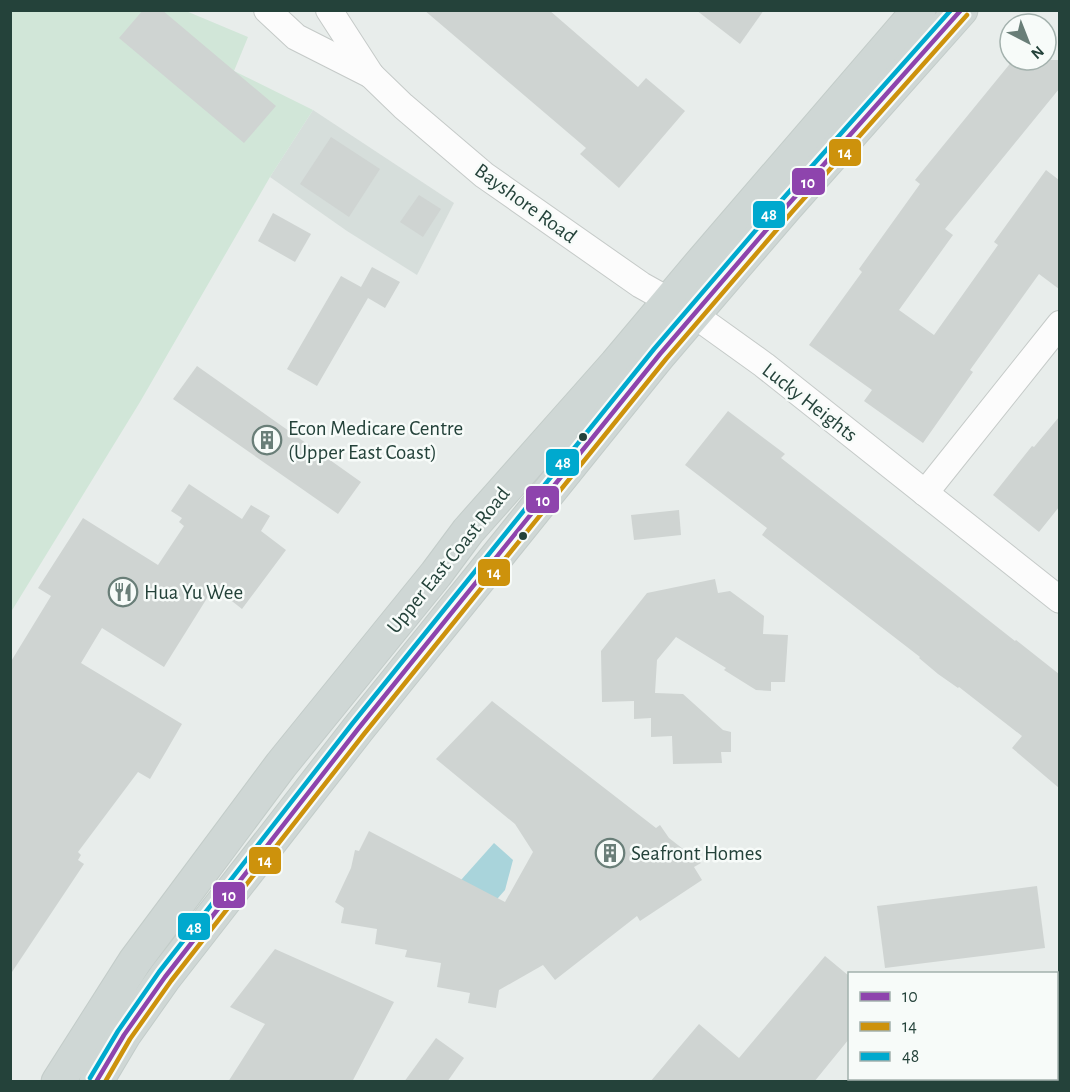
<svg xmlns="http://www.w3.org/2000/svg" width="1070" height="1092" viewBox="0 0 1070 1092" font-family="'Alegreya Sans',sans-serif">
<style>
.built{fill:#d6dedb}
.green{fill:#d1e6d8}
.water{fill:#a9d4db}
.building{fill:#cfd4d2}
.lines{fill:none;stroke-linecap:round;stroke-linejoin:round}
.minor-casing{stroke:#c5cac8;stroke-width:28}
.major-casing{stroke:#c3ccc9;stroke-width:35}
.minor{stroke:#fcfcfc;stroke-width:26}
.major{stroke:#cfd7d5;stroke-width:33}
.bus-1-casing{stroke:#f7fbf9;stroke-width:9}
.bus-2-casing{stroke:#f7fbf9;stroke-width:9}
.bus-3-casing{stroke:#f7fbf9;stroke-width:9}
.bus-1{stroke:#8e44ad;stroke-width:4.5}
.bus-2{stroke:#cd920c;stroke-width:4.5}
.bus-3{stroke:#00a9ce;stroke-width:4.5}
.bus-dot{fill:#24423a;stroke:#f7fbf9;stroke-width:2}
.labels{text-anchor:middle;stroke-width:5;stroke-linejoin:round;paint-order:stroke}
.street-label{font-size:21px;fill:#24423a;stroke:#f7fbf9}
.poi-label{font-size:21px;fill:#24423a;stroke:#f7fbf9;text-anchor:start}
.line-badge{stroke:#f7fbf9;stroke-width:2}
.badge-label{font-size:16px;text-anchor:middle;font-weight:bold;fill:#fff}
</style>
<rect width="100%" height="100%" fill="#e8edeb"/>
<path class="built" d="M313,110L454,203L417,275L347,231L270,177Z"/>
<path class="green" d="M11,11H186L248,37L234,71L313,110L270,177L140,402L11,612Z"/>
<path class="water" d="M494,843L513,860L505,890L491,906L461,880Z"/>
<g class="building">
<path d="M143,10H162L276,106L244,143L119,38Z"/>
<path d="M424,10H549L638,87L646,78L685,111L619,188L580,154L586,148Z"/>
<path d="M696,10H764L740,44Z"/>
<path d="M1013,60H1059V89L945,229L953,235L899,310L934,335L998,245L994,242L1046,170L1059,180V289L1039,274L970,370L973,372L923,443L864,401L872,390L809,345L862,272L859,269L920,184L915,180Z"/>
<path d="M331,137L380,169L349,217L300,184Z"/>
<path d="M419,195L441,209L423,237L400,222Z"/>
<path d="M273,213L311,234L295,262L258,241Z"/>
<path d="M372,267L400,282L385,308L368,298L317,386L287,369L341,276L361,287Z"/>
<path d="M197,366L361,482L338,514L173,399Z"/>
<path d="M728,411L785,454L781,458L949,589L1015,641L1016,640L1059,674V788L1012,748L1022,736L959,687L958,688L938,674L919,658L920,657L762,535L767,528L685,465Z"/>
<path d="M1059,417V507L1039,532L993,495L1032,446L1034,447Z"/>
<path d="M189,484L242,519L251,505L270,516L261,531L286,550L242,609L214,587L164,667L102,628L81,663L182,724L150,779L138,772L78,852L81,855L78,860L84,864L10,975V663L51,596L38,588L83,518L158,565L184,526L179,522L182,518L171,511Z"/>
<path d="M679,510L681,535L634,540L631,515Z"/>
<path d="M715,579L718,593L730,591L764,616L763,634L788,635L785,682H771V691L756,690L724,670L726,668L676,637L657,660L655,693L683,694L723,730L731,732V752H721L722,763L673,764L672,736L651,737V718L634,719V701L602,702L601,651L647,593Z"/>
<path d="M492,701L656,828L660,825L669,838L701,863L694,867L702,880L640,921L637,916L555,980L543,965L499,990L496,1008L468,1003L470,993L437,987L441,963L405,957L407,950L375,944L377,929L341,923L344,908L335,902L351,868L355,850L359,851L369,831L505,902L533,852L515,824L436,759Z"/>
<path d="M1037,886L1045,948L885,968L877,906Z"/>
<path d="M275,949L394,1002L352,1082H228L265,1024L230,1007Z"/>
<path d="M825,956L849,976V1039L814,1082H650L699,1024L739,1058Z"/>
<path d="M436,1038L464,1058L447,1082H404Z"/>
</g>
<g class="lines">
<g class="minor-casing">
<g id="minor">
<path d="M267,10L296,37L371,75"/>
<path d="M329,10L371,75L403,106L484,175L641,285L693,314L764,365L1060,600"/>
<path d="M925,493L1060,324"/>
</g>
</g>
<g class="major-casing">
<g id="major">
<path d="M58,1082L135,961L281,765L436,574L468,531L616,364L701,263L919,10"/>
<path d="M96,1082L124,1035L165,977L358,729L660,354L786,207L961,10"/>
</g>
</g>
<use href="#minor" class="minor"/>
<use href="#major" class="major"/>
<g class="bus-1-casing">
<path id="bus-1" d="M96,1082L124,1035L165,977L358,729L660,354L786,207L961,10"/>
</g>
<g class="bus-2-casing">
<path id="bus-2" d="M105,1082L130,1039L171,981L364,734L666,359L792,212L967,15"/>
</g>
<g class="bus-3-casing">
<path id="bus-3" d="M90,1078L118,1031L159,972L352,724L654,349L780,202L951,10"/>
</g>
<use href="#bus-1" class="bus-1"/>
<use href="#bus-2" class="bus-2"/>
<use href="#bus-3" class="bus-3"/>
</g>
<defs>
<g id="building-ring" transform="scale(1.5)"><circle r="9.5" fill="#f7fbf9" stroke="#697e78" stroke-width="1.5"/><path d="M-4-6H4V6H1V3H-1V6H-4ZM-2.5-4.3h1.7v1.8h-1.7ZM.8-4.3h1.7v1.8H.8ZM-2.5-1h1.7V.8h-1.7ZM.8-1h1.7V.8H.8Z" fill="#697e78"/></g>
<g id="restaurant-ring" transform="scale(1.5)"><circle r="9.5" fill="#f7fbf9" stroke="#697e78" stroke-width="1.5"/><path d="M-5-6h1v4h1v-4h1v4h1v-4h1v5L-1.5 .5V6h-2V.5L-5-1ZM5-6V6H3V1.5H1.5Q1.5-4 5-6Z" fill="#697e78"/></g>
</defs>
<g fill-rule="evenodd">
<use href="#building-ring" x="267" y="440"/>
<use href="#restaurant-ring" x="123" y="592"/>
<use href="#building-ring" x="610" y="853"/>
</g>
<g class="bus-dot">
<circle cx="583" cy="437" r="5"/>
<circle cx="523" cy="536" r="5"/>
</g>
<g class="labels">
<g class="street-label">
<text transform="translate(526 203) rotate(36)" y="7">Bayshore Road</text>
<text transform="translate(810 402) rotate(38)" y="7">Lucky Heights</text>
<text transform="translate(448 560) rotate(-51)" y="7">Upper East Coast Road</text>
</g>
<g class="poi-label">
<text x="288" y="435">Econ Medicare Centre<tspan x="288" dy="24">(Upper East Coast)</tspan></text>
<text x="144" y="599">Hua Yu Wee</text>
<text x="631" y="860">Seafront Homes</text>
</g>
</g>
<g class="line-badge">
<rect x="828" y="138" width="34" height="29" rx="6" fill="#cd920c"/>
<rect x="791" y="167" width="35" height="29" rx="6" fill="#8e44ad"/>
<rect x="752" y="200" width="34" height="29" rx="6" fill="#00a9ce"/>
<rect x="545" y="448" width="35" height="29" rx="6" fill="#00a9ce"/>
<rect x="525" y="485" width="35" height="29" rx="6" fill="#8e44ad"/>
<rect x="477" y="558" width="34" height="29" rx="6" fill="#cd920c"/>
<rect x="248" y="846" width="34" height="29" rx="6" fill="#cd920c"/>
<rect x="212" y="881" width="34" height="28" rx="6" fill="#8e44ad"/>
<rect x="177" y="912" width="34" height="29" rx="6" fill="#00a9ce"/>
</g>
<g class="badge-label">
<text x="845" y="158">14</text>
<text x="808" y="188">10</text>
<text x="769" y="220">48</text>
<text x="563" y="468">48</text>
<text x="543" y="506">10</text>
<text x="494" y="578">14</text>
<text x="265" y="866">14</text>
<text x="229" y="901">10</text>
<text x="194" y="933">48</text>
</g>
<rect width="1070" height="1092" fill="none" stroke="#24423a" stroke-width="24"/>
<rect x="848" y="972" width="210" height="108" fill="#f7fbf9" stroke="#a3b1ad" stroke-width="1.5"/>
<rect x="860" y="992" width="30" height="9" fill="#8e44ad" stroke="#a3b1ad" stroke-width="1.5"/>
<text x="902" y="1002" font-size="18" fill="#24423a">10</text>
<rect x="860" y="1022" width="30" height="9" fill="#cd920c" stroke="#a3b1ad" stroke-width="1.5"/>
<text x="902" y="1032" font-size="18" fill="#24423a">14</text>
<rect x="860" y="1052" width="30" height="9" fill="#00a9ce" stroke="#a3b1ad" stroke-width="1.5"/>
<text x="902" y="1062" font-size="18" fill="#24423a">48</text>
<g transform="translate(1028 42) rotate(138)"><circle r="28" fill="#f7fbf9" stroke="#a3b1ad" stroke-width="1.5"/>
<path d="M0-4.5L10 22L0 15L-10 22Z" fill="#697e78"/>
<text y="-9" font-size="16" font-weight="bold" text-anchor="middle" fill="#24423a">N</text>
</g>
</svg>
